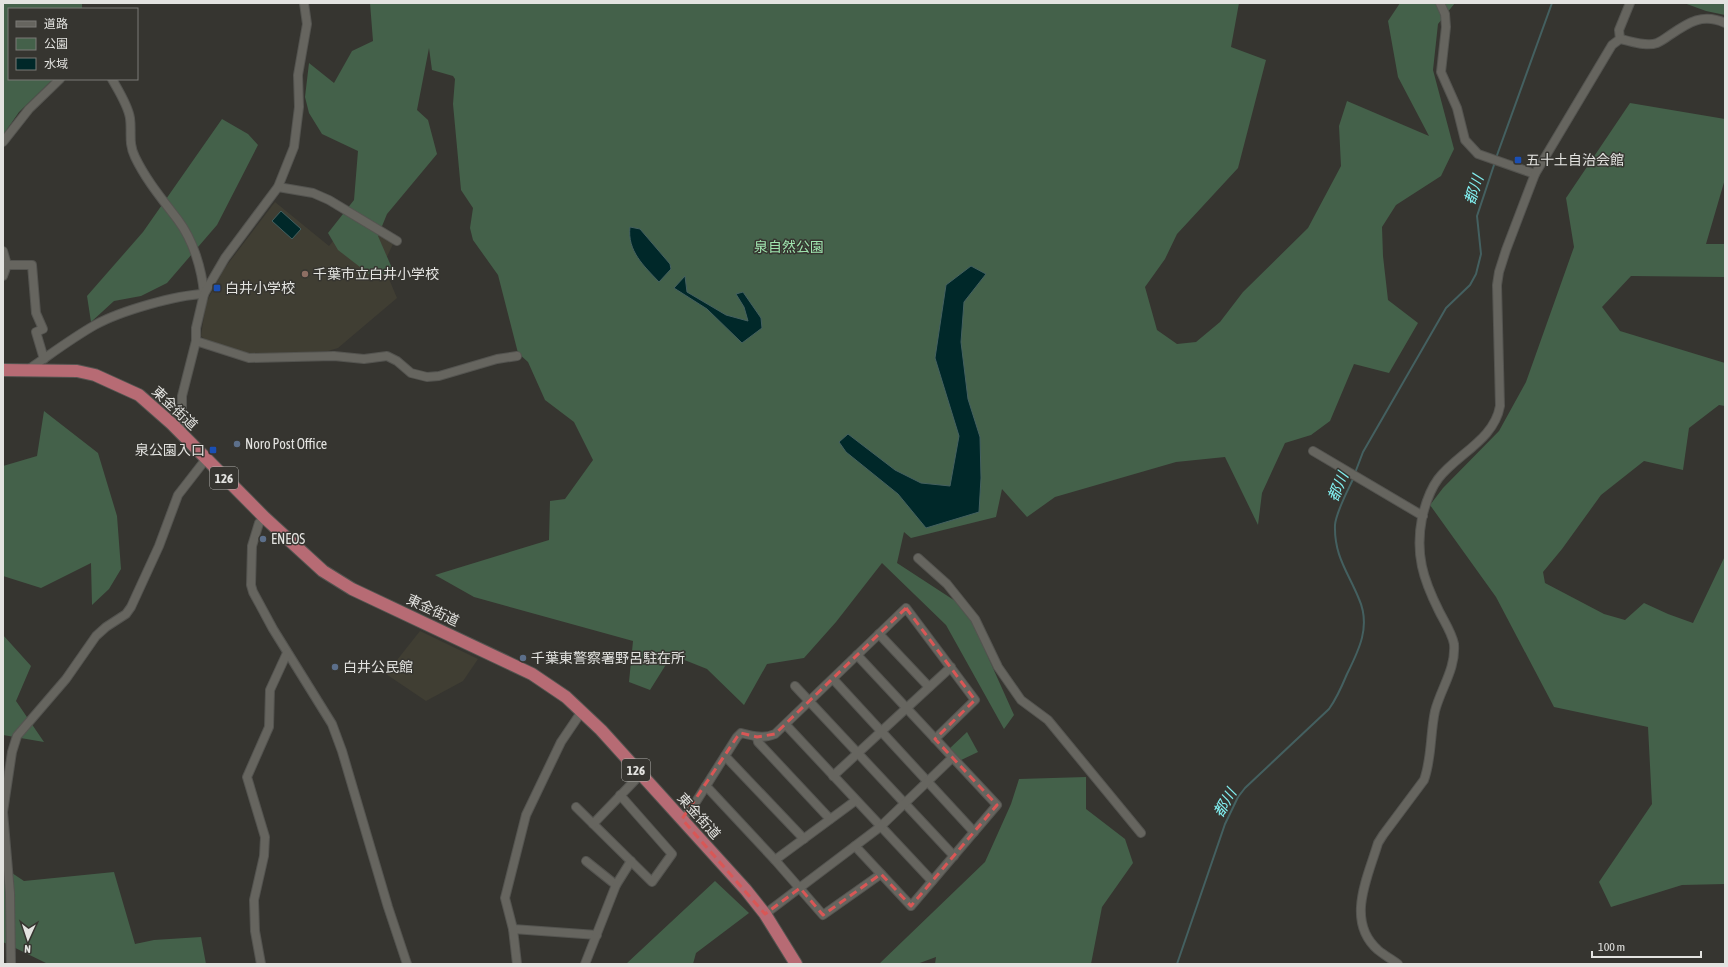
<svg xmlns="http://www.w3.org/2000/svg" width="1728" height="967" viewBox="0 0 1728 967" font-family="'Asap Condensed','Noto Sans JP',sans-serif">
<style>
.built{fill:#403e33}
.green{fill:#44614a}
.water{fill:#002829;stroke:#446060}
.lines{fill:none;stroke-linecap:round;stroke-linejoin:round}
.stream{stroke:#446060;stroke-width:2}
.minor-casing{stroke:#545450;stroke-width:10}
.highway-casing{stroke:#545450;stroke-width:14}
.minor{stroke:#66655f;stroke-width:8}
.highway{stroke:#b76b74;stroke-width:12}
.marked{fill:none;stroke:#d95756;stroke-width:3;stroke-dasharray:8 5;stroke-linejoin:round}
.transit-dot{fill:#1a4fb4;stroke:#363530;stroke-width:1.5}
.education-dot{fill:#8d6e63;stroke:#363530;stroke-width:1.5}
.service-dot{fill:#5c6f8a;stroke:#363530;stroke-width:1.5}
.labels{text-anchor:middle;stroke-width:3;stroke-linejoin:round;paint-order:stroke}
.shield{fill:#363530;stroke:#afafab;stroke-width:1}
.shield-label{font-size:13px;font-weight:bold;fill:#e3e3e0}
.poi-label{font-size:14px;fill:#e3e3e0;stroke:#363530;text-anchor:start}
.park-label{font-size:14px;fill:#9fe4ae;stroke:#363530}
.street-label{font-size:14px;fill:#e3e3e0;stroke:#363530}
.water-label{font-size:15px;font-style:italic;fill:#82f1f2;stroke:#363530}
</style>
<rect width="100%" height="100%" fill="#363530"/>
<g class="built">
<path d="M275,202L329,246L352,217L394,242L385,261L389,279L397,298L338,348L328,351L249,355L210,343L201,336L206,303L224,269Z"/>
<path d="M420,631L478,659L463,681L426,701L386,674Z"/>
</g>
<g class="green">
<path d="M3,3H82V9H9V79H53L19,112L3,135Z"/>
<path d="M370,3H1239L1231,47L1266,60L1238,168L1177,234L1165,259L1145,287L1157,330L1177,344L1196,342L1220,322L1243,292L1308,228L1341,166L1339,126L1347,101L1429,136L1398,77L1388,21L1400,3H1455L1438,24L1433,70L1454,149L1441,176L1396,205L1382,227L1383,256L1388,300L1418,323L1389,373L1354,364L1330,421L1311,435L1285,443L1262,493L1258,525L1225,457L1176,462L1055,497L1027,517L1002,489L996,517L911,538L904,532L897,563L966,608L1014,715L1004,729L946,625L882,563L836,622L804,658L767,664L744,705L707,669L672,655L650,690L629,682L633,641L474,597L435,575L549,540L550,501L565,499L593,460L574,422L545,400L528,362L518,353L498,275L473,240L470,228L473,208L461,190L453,104L455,79L453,76L432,70L429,48L417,110L428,120L437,154L387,214L378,236L395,275L369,274L338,250L328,233L354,200L358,151L322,134L309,113L305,97L309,63L334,83L352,51L373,41Z"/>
<path d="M1684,3H1725V15L1706,11Z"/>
<path d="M1630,103L1725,119V179L1706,244H1725V277L1631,276L1602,307L1620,331L1725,363V406L1719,405L1689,428L1683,470L1644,461L1601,495L1562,549L1543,572L1545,583L1604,614L1625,620L1644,603L1668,614L1693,623L1725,556V884L1682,885L1611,907L1599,882L1652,804L1648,727L1554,707L1496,597L1430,505L1443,488L1499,431L1526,382L1574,247L1566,198Z"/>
<path d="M222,119L248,134L258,145L217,225L167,283L141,296L114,301L91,322L87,296L143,232Z"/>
<path d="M44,411L98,453L117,516L121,569L109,589L92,605L91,563L41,588L3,576V466L37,456Z"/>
<path d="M3,635L31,666L16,701L44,742L3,735Z"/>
<path d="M967,732L978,752L959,761L948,750Z"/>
<path d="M1086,777V809L1125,839L1133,863L1102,907L1091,964H935L936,957L917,964H879L985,862L1011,804L1019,779Z"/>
<path d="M3,867L24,881L114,872L135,944L154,940L201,937L206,964H48L3,942Z"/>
<path d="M715,881L749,913L696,953L693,964H626Z"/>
</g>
<g class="water">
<path d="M281,211L301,229L292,239L272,221Z"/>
<path d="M630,227L640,229L670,264L671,269L659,282C644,266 627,251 630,227Z"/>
<path d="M971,266L986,274L964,302L961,342L968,399L980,437L981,478L979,512L926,528L898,494L846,452L839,442L848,434L895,470L921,483L950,486L959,436L935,358L946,285Z"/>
<path d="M685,276L687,292L726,315L748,321L744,307L736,294L743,292L761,318L762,328L742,343L707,309L674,288Z"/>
</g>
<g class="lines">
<g class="stream">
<path d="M1496,158L1552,3"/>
<path d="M1355,473L1363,452L1446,308L1470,285L1476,274L1481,254L1477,216L1495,162"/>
<path d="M1177,964L1225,824L1238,797L1245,788L1329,709C1337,698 1342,686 1347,674C1359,650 1371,626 1359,599C1348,572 1334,556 1335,525C1336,512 1348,490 1354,477"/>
</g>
<g class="minor-casing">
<g id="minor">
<path d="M1440,3L1445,14L1446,27L1441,72L1457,108L1465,140L1478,154L1535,174"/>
<path d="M1620,39L1619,30L1630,3"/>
<path d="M3,142L29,109L60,79"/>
<path d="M278,187L313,193L329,200L397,241"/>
<path d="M3,251L7,265L3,276"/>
<path d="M7,265H32L36,313L43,329L36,332L44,359"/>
<path d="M196,341L249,358L334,356L364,359L387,356L397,361L411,373L427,377L439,376L497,359L517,356"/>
<path d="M29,369C51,354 72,338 95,325C120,311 176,295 204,294C202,269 193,240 178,220C162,199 146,180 135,157C128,143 132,132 130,118C128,105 118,90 112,79"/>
<path d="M182,434V396L196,341V328L204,294L225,258L278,187L294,147L299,107L298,75L307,24L304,3"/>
<path d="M1313,451L1423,516"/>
<path d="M265,518L259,523L252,546L251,585L253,592L273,629L332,724L342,751L388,907L407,964"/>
<path d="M918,558L947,584L975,619L998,667L1021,700L1048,720L1141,833"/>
<path d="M879,634L929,687"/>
<path d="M833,679L974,832"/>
<path d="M795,686L954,856"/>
<path d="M786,725L932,881"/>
<path d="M757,737L758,742L830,819"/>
<path d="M725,756L804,839"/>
<path d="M833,776L951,667"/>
<path d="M706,786L775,860L823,915L881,874"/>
<path d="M576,807L652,882L672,854L620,795"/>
<path d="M682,819L692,808L737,737L741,733C753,736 764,739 775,734L906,608L975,700L935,739"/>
<path d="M593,824L641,774"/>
<path d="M855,846L911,906L997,805L857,655"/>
<path d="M775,860L855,801"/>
<path d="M586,861L616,885"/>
<path d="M765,914L880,827L952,758"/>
<path d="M513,929L597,935"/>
<path d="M11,964L10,893L3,812L12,752L17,736L66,679L96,636L106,627L126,614L131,607L159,546L178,495L206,459"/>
<path d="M261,964L255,931L254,900L264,856L265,837L247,777L269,727L270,690L287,653"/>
<path d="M517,964L513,929L505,898L526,815L561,742L582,711"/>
<path d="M585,964L616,885L631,861"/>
<path d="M1398,964C1391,959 1384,955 1378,950C1345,921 1368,877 1378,843L1383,835L1424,780C1432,758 1430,734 1435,711C1441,688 1456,669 1454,644C1452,633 1444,621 1439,611C1423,579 1415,554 1422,518C1425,505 1430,490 1438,479C1457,454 1494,440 1500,406L1497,285L1499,272L1506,250L1535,174L1612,45L1620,39C1631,41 1646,47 1657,43C1662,41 1667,37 1670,35C1689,22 1703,13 1725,23"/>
</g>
</g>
<g class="highway-casing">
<path id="highway" d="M3,370L77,371L95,375L139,395L172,424L265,518L323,571L352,589L532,674L566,697L601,730L746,890L765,914L796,964"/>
</g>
<use href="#minor" class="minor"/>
<use href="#highway" class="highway"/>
</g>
<path class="marked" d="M906,608L975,700L935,739L997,805L911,906L881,874L823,915L800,888L765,914L682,819L737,737L741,733L757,737L775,734Z"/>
<g class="transit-dot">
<rect x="1514" y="156" width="8" height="8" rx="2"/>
<rect x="213" y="284" width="8" height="8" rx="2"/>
<rect x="209" y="446" width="8" height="8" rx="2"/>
</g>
<circle class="education-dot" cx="305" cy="274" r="4"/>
<g class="service-dot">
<circle cx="237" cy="444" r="4"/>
<circle cx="263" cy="539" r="4"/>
<circle cx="523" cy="658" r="4"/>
<circle cx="335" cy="667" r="4"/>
</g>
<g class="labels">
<g class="shield">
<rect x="210" y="467" width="28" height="22" rx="3"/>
<rect x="622" y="759" width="28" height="22" rx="3"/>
</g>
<g class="shield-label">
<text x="224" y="483">126</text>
<text x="636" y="775">126</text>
</g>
<g class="poi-label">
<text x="1526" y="165">五十土自治会館</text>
<text x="313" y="279">千葉市立白井小学校</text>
<text x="225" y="293">白井小学校</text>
<text x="245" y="449">Noro Post Office</text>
<text x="205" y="455" text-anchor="end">泉公園入口</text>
<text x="271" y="544">ENEOS</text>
<text x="531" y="663">千葉東警察署野呂駐在所</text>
<text x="343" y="672">白井公民館</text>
</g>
<g class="park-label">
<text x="789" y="252">泉自然公園</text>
</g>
<g class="street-label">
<text transform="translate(175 408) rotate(43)" y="5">東金街道</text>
<text transform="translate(433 610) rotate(25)" y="5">東金街道</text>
<text transform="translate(699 816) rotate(48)" y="5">東金街道</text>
</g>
<g class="water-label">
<text transform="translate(1474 190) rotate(-72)" y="5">都川</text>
<text transform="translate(1338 487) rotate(-68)" y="5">都川</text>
<text transform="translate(1225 803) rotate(-60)" y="5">都川</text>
</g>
</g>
<rect width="1728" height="967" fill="none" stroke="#e3e3e0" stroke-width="8"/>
<rect x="8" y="8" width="130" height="72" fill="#363530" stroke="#7b7b76"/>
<rect x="16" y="21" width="20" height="6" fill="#66655f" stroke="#7b7b76"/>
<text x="44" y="28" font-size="12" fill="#e3e3e0">道路</text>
<rect x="16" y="38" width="20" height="12" fill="#44614a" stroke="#7b7b76"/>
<text x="44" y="48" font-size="12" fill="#e3e3e0">公園</text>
<rect x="16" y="58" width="20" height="12" fill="#002829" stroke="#7b7b76"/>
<text x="44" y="68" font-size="12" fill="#e3e3e0">水域</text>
<g transform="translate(28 939) rotate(183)" stroke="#363530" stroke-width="3" paint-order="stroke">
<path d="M0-3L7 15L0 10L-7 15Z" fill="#e3e3e0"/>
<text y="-6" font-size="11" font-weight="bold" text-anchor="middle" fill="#e3e3e0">N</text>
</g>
<path d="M1592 951v6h109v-6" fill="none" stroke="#e3e3e0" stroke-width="2"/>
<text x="1598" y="951" font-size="12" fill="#e3e3e0" stroke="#363530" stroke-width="3" paint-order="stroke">100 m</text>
</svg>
